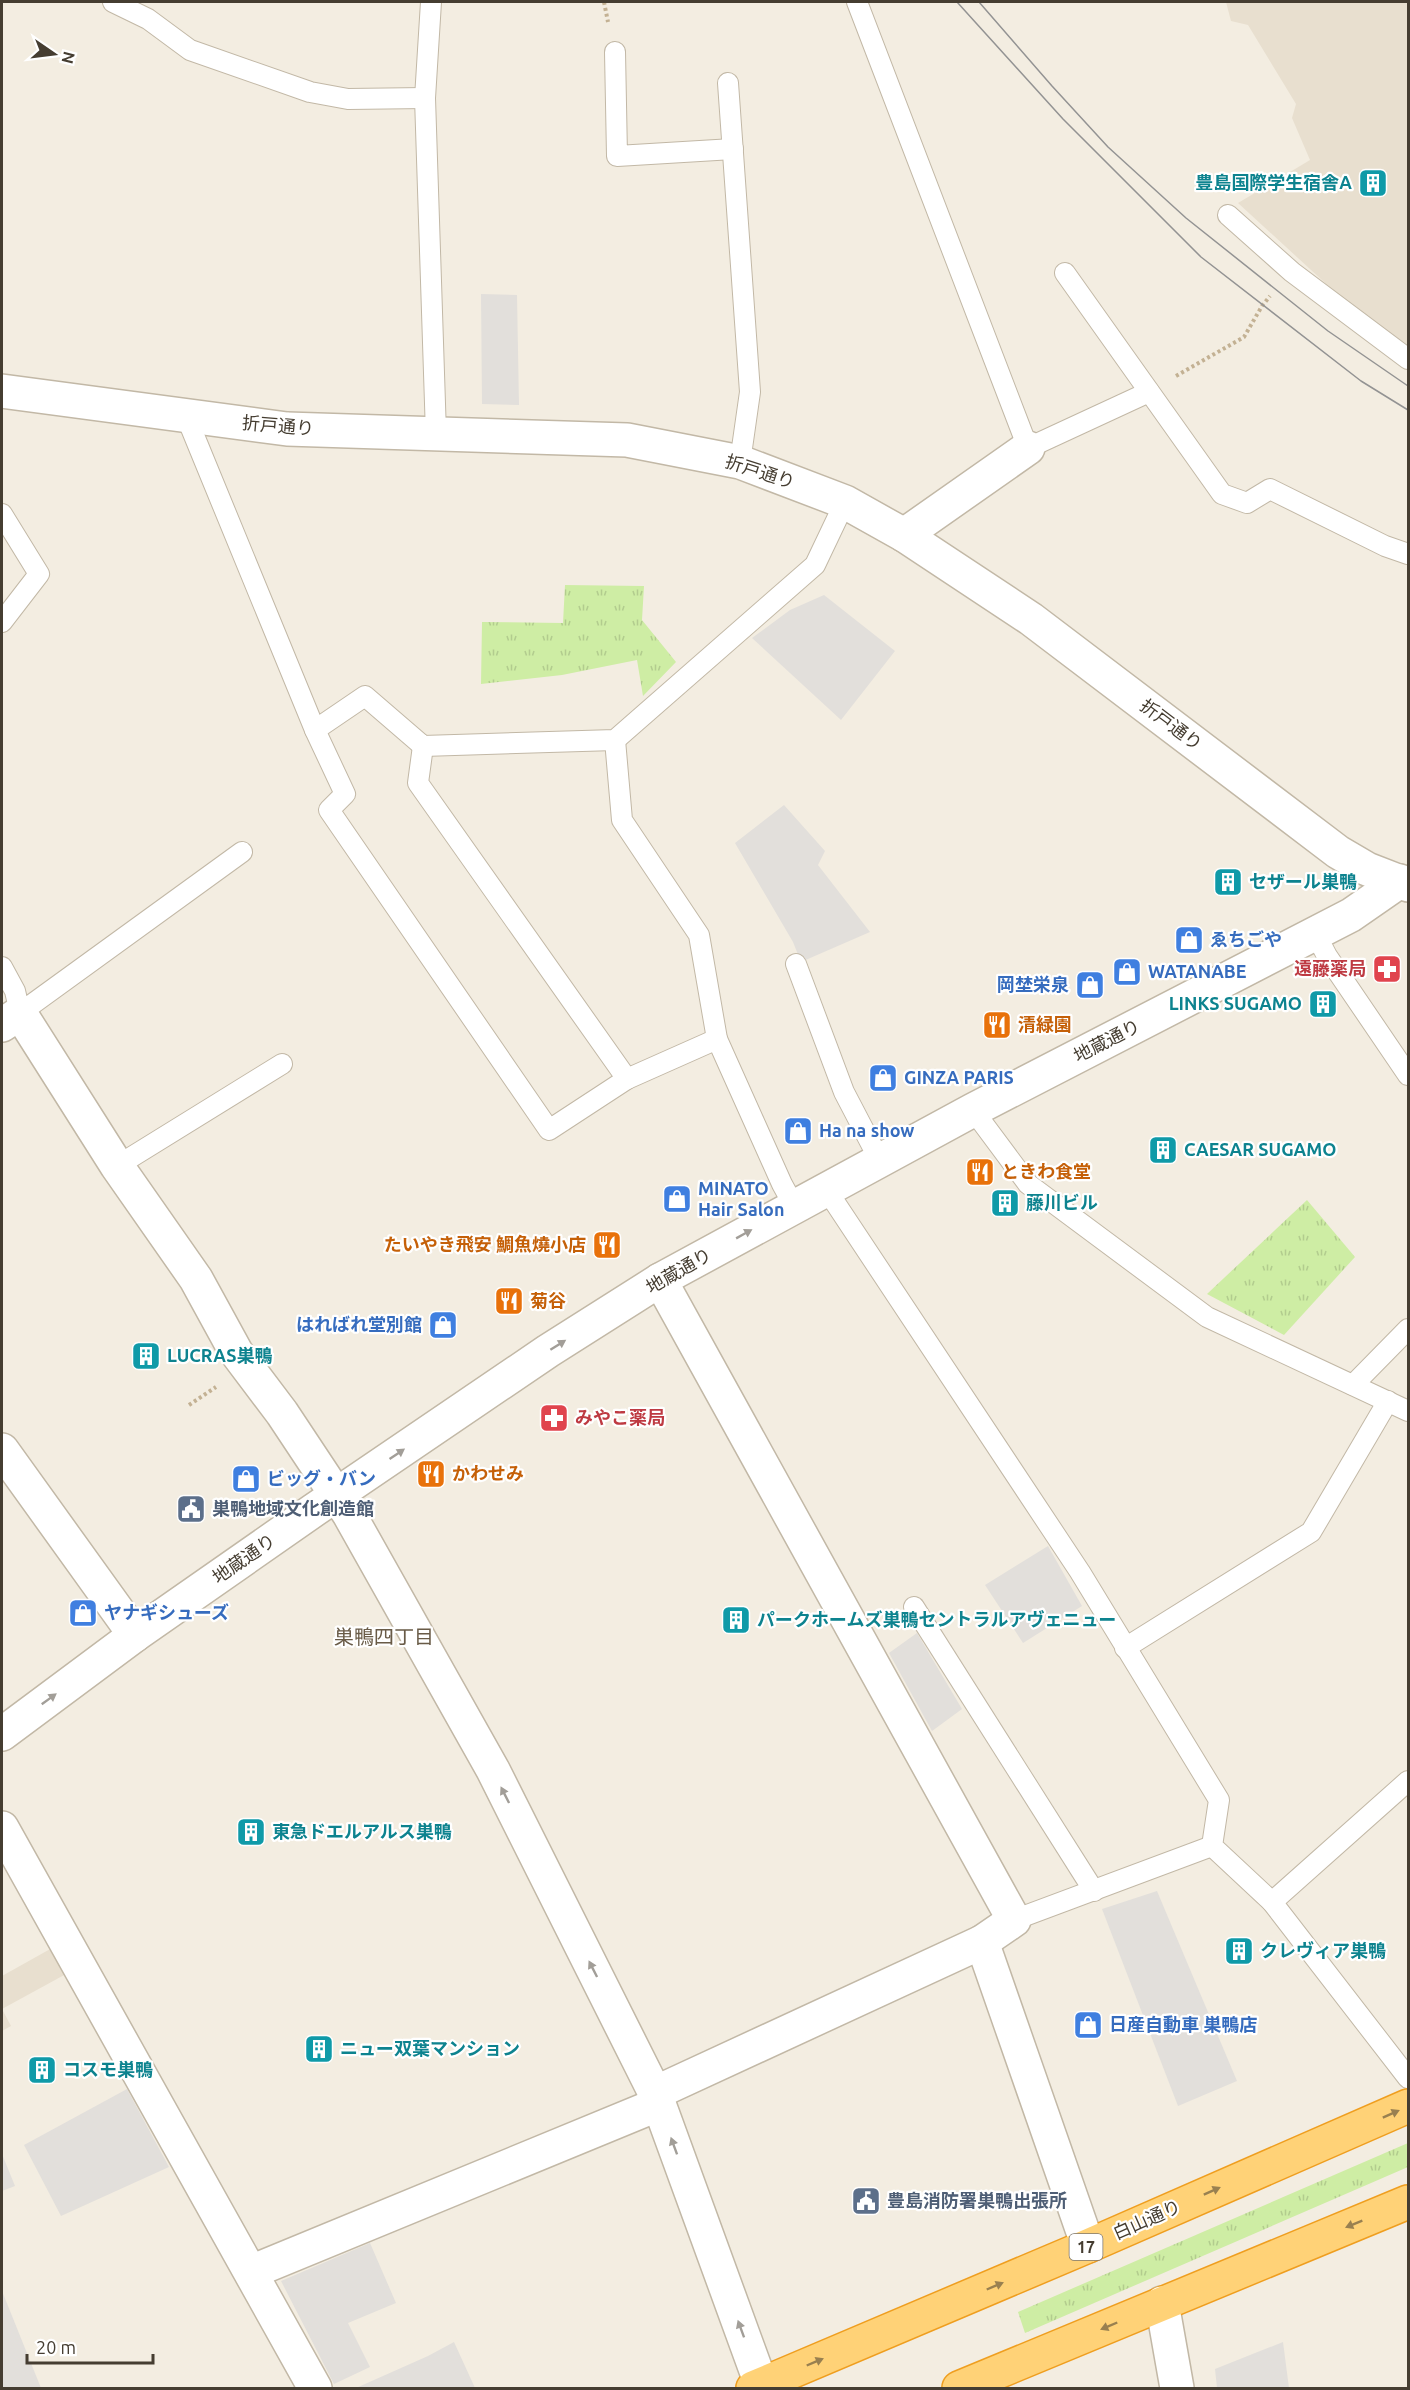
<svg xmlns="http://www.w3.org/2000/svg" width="1410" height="2390" viewBox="0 0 1410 2390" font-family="Ubuntu,'Noto Sans JP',sans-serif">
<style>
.residential{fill:#e8dfcf}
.grass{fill:url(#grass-tufts)}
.parking{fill:#e2dfdb}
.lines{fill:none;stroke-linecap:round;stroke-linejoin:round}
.service-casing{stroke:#c2b8a6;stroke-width:22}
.minor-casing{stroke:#c2b8a6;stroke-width:36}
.tertiary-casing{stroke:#c2b8a6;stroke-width:36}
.trunk-casing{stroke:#ef9e1f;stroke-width:36}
.path{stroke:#c3b193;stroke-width:4;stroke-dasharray:3 3;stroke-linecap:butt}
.service{stroke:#fff;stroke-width:20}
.minor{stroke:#fff;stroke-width:33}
.tertiary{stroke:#fff;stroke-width:33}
.trunk{stroke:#ffd277;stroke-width:33}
.tram{stroke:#939393;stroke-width:1.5}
.oneway{fill:#a29e98}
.oneway2{fill:#998050}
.labels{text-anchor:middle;stroke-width:4.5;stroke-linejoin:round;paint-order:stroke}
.shield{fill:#fff;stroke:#7d776f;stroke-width:1.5}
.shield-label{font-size:16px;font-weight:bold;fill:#453d31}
.culture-label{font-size:18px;font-weight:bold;fill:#0d838f;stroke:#fff;text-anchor:start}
.street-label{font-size:18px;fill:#453d31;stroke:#fff}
.shop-label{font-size:18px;font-weight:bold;fill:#366cbe;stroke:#fff;text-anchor:start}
.health-label{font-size:18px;font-weight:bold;fill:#be3a42;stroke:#fff;text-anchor:end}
.food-label{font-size:18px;font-weight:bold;fill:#c56008;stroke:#fff;text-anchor:start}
.service-label{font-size:18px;font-weight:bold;fill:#4e5e75;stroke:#fff;text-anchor:start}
.neighbourhood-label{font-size:20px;fill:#695b47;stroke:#fff}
</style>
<defs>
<pattern id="grass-tufts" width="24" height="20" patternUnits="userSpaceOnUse" patternTransform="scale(1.5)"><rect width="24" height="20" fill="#ceeda4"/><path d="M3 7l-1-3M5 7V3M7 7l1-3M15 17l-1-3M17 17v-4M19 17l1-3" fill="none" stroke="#b2cc8e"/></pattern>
</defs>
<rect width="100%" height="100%" fill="#f3ede1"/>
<g class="residential">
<path d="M1226,2H1408V345L1347,303L1238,203L1310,160L1292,118L1296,104L1248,25L1231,21Z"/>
<path d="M52,1948L66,1974L2,2009L11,2026L2,2031V1976Z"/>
</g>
<g class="grass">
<path d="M565,585L644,586L642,620L676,662L643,696L637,660L562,675L481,684L482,622L563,623Z"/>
<path d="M1307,1200L1355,1257L1284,1335L1207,1294Z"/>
<path d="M1408,2143V2167L1025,2333L1018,2312Z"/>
</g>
<g class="parking">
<path d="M481,294L517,295L519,405L482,404Z"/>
<path d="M824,595L895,651L841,720L752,638L790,610Z"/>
<path d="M784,805L825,851L818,865L870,932L801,962L793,942L735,843Z"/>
<path d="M1048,1546L1082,1606L1023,1643L985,1585Z"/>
<path d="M917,1633L962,1709L932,1731L889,1653Z"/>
<path d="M1157,1891L1237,2081L1178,2106L1102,1909Z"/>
<path d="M127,2089L169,2167L61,2216L24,2145Z"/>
<path d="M2,2154L15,2186L2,2191Z"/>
<path d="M370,2243L396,2303L348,2323L370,2367L334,2384L281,2281Z"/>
<path d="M2,2291L41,2388H2Z"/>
<path d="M454,2342L475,2388H356L428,2356Z"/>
<path d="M1283,2342L1289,2388H1217L1215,2369Z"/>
</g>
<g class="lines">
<g class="service-casing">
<g id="service">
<path d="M113,2L148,19L190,50L310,92L348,99L425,98"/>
<path d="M431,2L425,98L436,434"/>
<path d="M857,2L1028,448L1149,392"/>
<path d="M615,52L617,156L733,149"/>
<path d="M728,83L750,392L740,462"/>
<path d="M1228,215L1292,272L1408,359"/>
<path d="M1065,273L1222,494L1247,503L1270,489L1385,546L1408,554"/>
<path d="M186,416L315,730L345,794L329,810L549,1130L627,1079L717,1039"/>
<path d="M2,514L39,574L2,622"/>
<path d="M315,730L365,696L423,746L615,740L815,565L845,502"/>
<path d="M615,740L622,820L699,935L717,1039L782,1184L794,1206"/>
<path d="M423,746L418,783L627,1079"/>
<path d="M1315,933L1327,956L1408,1075"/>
<path d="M796,964L844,1092L880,1161"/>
<path d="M2,967L15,991L20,1013L242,852"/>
<path d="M973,1110L1028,1184L1207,1317L1408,1411"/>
<path d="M117,1166L282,1064"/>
<path d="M826,1189L1080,1572L1219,1800L1212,1846L1272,1902L1408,2078"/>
<path d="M1353,1385L1408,1329"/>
<path d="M914,1607L1094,1891"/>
<path d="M1125,1648L1311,1532L1388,1401"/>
<path d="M1272,1902L1408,1781"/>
<path d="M1014,1920L1212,1846"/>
</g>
</g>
<g class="minor-casing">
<g id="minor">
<path d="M904,535L1028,448"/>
<path d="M2,1025L20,1013L117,1166L196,1279L236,1352L282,1413L349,1514L493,1770L655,2093L761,2384"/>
<path d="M2,1450L135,1635"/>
<path d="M2,1734L135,1635L314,1510L548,1351L660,1280L973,1110L1351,915L1400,881"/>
<path d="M2,1828L315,2388"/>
<path d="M982,1942L1088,2246"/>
<path d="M655,2093L982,1942L1014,1920L660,1280"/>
<path d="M251,2272L659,2104"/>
</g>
</g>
<g class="tertiary-casing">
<g id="tertiary">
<path d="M2,391L287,429L627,440L740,462L845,502L904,535L1031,619L1338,852L1367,869L1408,885"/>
<path d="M1162,2303L1177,2388"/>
</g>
</g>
<g class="trunk-casing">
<g id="trunk">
<path d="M753,2388L1088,2246L1408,2106"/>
<path d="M959,2388L1408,2202"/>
</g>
</g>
<g class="path">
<path d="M604,2L608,22"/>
<path d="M1176,376L1244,337L1262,306L1270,296"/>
<path d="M189,1405L216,1387"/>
</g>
<use href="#service" class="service"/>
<use href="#minor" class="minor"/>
<use href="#tertiary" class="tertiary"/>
<use href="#trunk" class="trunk"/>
<g class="tram">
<path d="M957,2L1063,119L1201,257L1361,381L1408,410"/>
<path d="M979,2L1052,86L1108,147L1186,218L1328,331L1408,386"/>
</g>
</g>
<defs><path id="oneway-solid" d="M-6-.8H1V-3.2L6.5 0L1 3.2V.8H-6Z" transform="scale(1.5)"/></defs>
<g class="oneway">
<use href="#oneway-solid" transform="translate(744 1234) rotate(-29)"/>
<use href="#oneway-solid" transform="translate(558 1345) rotate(-32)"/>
<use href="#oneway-solid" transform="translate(397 1454) rotate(-34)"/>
<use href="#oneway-solid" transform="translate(49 1699) rotate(-36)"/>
<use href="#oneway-solid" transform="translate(505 1795) rotate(-117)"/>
<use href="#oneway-solid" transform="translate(593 1969) rotate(-117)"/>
<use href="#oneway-solid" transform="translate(674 2146) rotate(-110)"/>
<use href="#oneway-solid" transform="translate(741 2329) rotate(-110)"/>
</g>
<g class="oneway2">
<use href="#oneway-solid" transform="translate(1391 2114) rotate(-24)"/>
<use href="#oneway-solid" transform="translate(1212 2191) rotate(-24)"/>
<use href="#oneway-solid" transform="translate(1354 2224) rotate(158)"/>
<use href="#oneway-solid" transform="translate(995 2286) rotate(-23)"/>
<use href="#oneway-solid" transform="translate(1109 2326) rotate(157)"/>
<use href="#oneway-solid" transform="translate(815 2362) rotate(-23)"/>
</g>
<defs>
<g id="building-square" transform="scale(1.5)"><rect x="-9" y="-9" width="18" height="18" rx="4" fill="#0f9aa8" stroke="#fff"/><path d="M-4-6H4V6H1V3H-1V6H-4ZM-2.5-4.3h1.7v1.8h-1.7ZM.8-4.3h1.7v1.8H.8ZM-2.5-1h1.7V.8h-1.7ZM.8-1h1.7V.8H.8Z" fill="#fff"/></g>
<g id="shop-square" transform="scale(1.5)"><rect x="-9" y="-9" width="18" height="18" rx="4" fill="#3f7fe0" stroke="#fff"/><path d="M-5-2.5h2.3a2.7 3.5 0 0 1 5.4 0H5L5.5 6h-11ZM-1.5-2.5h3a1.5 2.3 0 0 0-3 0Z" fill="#fff"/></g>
<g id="pharmacy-square" transform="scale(1.5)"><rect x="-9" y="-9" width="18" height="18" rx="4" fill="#e0444e" stroke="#fff"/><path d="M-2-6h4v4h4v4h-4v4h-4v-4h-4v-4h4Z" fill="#fff"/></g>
<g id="restaurant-square" transform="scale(1.5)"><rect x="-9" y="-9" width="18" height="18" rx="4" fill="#e8710a" stroke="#fff"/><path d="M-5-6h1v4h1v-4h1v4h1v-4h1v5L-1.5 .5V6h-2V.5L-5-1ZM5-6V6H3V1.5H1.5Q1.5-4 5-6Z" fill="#fff"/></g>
<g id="civic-square" transform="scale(1.5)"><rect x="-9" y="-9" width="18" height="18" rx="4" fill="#5c6f8a" stroke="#fff"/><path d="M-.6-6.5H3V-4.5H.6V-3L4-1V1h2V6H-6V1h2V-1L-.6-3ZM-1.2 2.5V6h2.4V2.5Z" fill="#fff"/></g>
</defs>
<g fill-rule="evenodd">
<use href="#building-square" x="1373" y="183"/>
<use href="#building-square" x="1228" y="882"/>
<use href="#shop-square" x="1189" y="940"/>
<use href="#pharmacy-square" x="1387" y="969"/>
<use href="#shop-square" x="1127" y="972"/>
<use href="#shop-square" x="1090" y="985"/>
<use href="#building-square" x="1323" y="1004"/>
<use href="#restaurant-square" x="997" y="1025"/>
<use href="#shop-square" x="883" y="1078"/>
<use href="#shop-square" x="798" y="1131"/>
<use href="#building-square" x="1163" y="1150"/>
<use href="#restaurant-square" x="980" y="1172"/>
<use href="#shop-square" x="677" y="1199"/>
<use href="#building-square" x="1005" y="1203"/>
<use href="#restaurant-square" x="607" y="1245"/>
<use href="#restaurant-square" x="509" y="1301"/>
<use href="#shop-square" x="443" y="1325"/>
<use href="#building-square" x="146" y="1356"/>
<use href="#pharmacy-square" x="554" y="1418"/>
<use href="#restaurant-square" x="431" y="1474"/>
<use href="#shop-square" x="246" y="1479"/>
<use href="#civic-square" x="191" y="1509"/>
<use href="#shop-square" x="83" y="1613"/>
<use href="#building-square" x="736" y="1620"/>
<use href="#building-square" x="251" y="1832"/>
<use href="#building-square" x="1239" y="1951"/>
<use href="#shop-square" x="1088" y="2025"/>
<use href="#building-square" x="319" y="2049"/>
<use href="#building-square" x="42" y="2070"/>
<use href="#civic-square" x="866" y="2201"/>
</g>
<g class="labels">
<rect class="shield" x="1069.5" y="2234" width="33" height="26" rx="4.5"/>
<g class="shield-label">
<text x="1086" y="2253">17</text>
</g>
<g class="culture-label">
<text x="1352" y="189" text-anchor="end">豊島国際学生宿舎A</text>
<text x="1249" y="888">セザール巣鴨</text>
<text x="1302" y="1010" text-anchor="end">LINKS SUGAMO</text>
<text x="1184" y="1156">CAESAR SUGAMO</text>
<text x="1026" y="1209">藤川ビル</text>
<text x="167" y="1362">LUCRAS巣鴨</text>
<text x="757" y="1626">パークホームズ巣鴨セントラルアヴェニュー</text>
<text x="272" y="1838">東急ドエルアルス巣鴨</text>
<text x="1260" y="1957">クレヴィア巣鴨</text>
<text x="340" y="2055">ニュー双葉マンション</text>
<text x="63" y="2076">コスモ巣鴨</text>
</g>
<g class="street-label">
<text transform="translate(278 426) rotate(5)" y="6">折戸通り</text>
<text transform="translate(760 472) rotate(18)" y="6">折戸通り</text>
<text transform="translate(1171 725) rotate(37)" y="6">折戸通り</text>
<text transform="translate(1107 1041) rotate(-27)" y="6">地蔵通り</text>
<text transform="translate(679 1271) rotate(-30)" y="6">地蔵通り</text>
<text transform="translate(244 1559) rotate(-35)" y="6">地蔵通り</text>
<text transform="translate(1147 2220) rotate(-24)" y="6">白山通り</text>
</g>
<g class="shop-label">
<text x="1210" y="946">ゑちごや</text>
<text x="1148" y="978">WATANABE</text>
<text x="1069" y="991" text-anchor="end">岡埜栄泉</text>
<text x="904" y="1084">GINZA PARIS</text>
<text x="819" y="1137">Ha na show</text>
<text x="698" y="1195">MINATO<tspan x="698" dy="21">Hair Salon</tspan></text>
<text x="422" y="1331" text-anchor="end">はればれ堂別館</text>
<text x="267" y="1485">ビッグ・バン</text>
<text x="104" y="1619">ヤナギシューズ</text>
<text x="1109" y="2031">日産自動車 巣鴨店</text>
</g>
<g class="health-label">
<text x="1366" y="975">遠藤薬局</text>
<text x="575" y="1424" text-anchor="start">みやこ薬局</text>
</g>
<g class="food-label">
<text x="1018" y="1031">清緑園</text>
<text x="1001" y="1178">ときわ食堂</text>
<text x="586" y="1251" text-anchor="end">たいやき飛安 鯛魚燒小店</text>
<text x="530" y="1307">菊谷</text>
<text x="452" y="1480">かわせみ</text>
</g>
<g class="service-label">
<text x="212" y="1515">巣鴨地域文化創造館</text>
<text x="887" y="2207">豊島消防署巣鴨出張所</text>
</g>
<g class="neighbourhood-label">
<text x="384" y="1644">巣鴨四丁目</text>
</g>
</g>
<rect width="1410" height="2390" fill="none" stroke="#453d31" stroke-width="6"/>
<g transform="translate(54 54) rotate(104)" stroke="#ffffff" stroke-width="4.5" paint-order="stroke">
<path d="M0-4.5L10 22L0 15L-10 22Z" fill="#453d31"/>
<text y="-9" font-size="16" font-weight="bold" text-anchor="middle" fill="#453d31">N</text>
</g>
<path d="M27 2354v9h126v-9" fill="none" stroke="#453d31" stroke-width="3"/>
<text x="36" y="2354" font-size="18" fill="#453d31" stroke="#ffffff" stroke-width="4.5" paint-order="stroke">20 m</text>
</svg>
